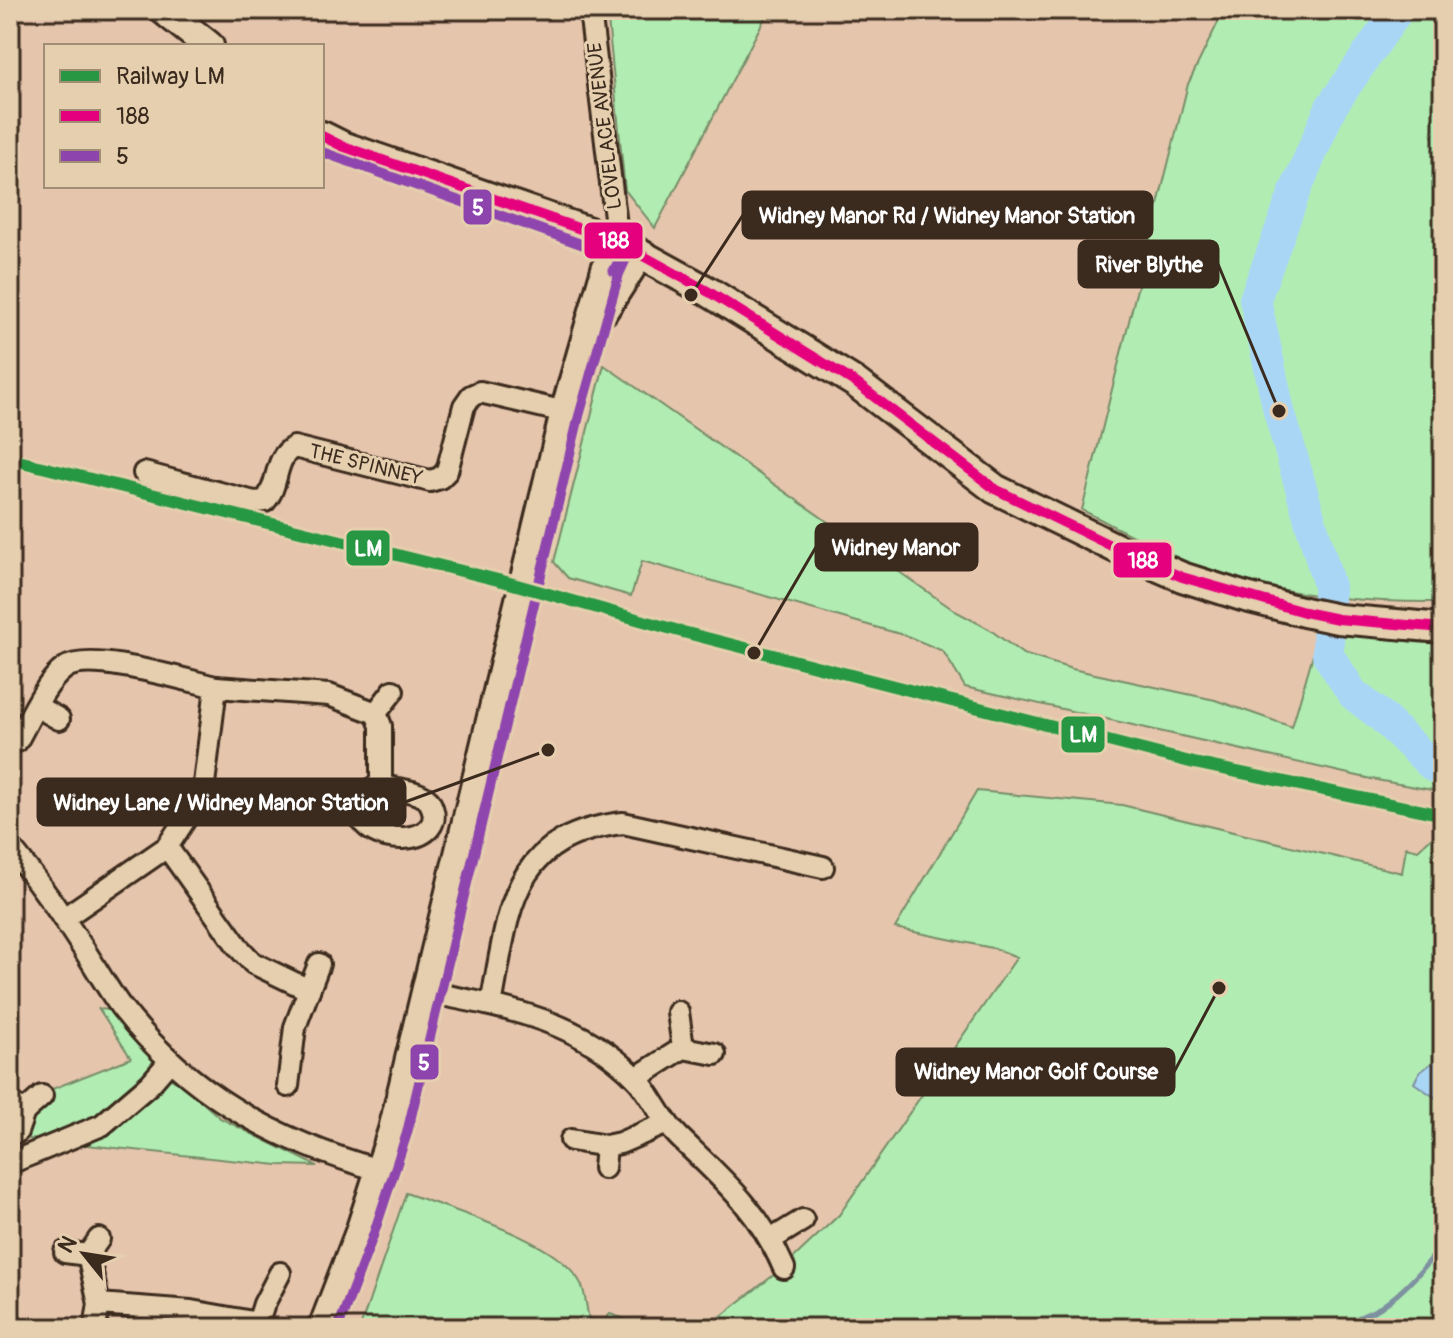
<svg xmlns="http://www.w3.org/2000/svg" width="1453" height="1338" viewBox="0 0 1453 1338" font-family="Pangolin,sans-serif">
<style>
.green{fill:#b1edb2;stroke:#768c68;stroke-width:2}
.water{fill:#aad6f6;stroke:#7e91a0;stroke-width:2}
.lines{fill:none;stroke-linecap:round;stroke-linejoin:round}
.stream{stroke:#7e91a0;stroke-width:5}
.river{stroke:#aad6f6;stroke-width:32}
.street-casing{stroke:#3b2a1e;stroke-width:26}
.secondary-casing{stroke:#3b2a1e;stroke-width:34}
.street{stroke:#e5cfae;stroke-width:20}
.secondary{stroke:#e5cfae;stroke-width:28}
.bus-1-casing{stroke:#e5cfae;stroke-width:16}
.bus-2-casing{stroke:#e5cfae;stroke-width:16}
.bus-1{stroke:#e5007d;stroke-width:10}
.bus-2{stroke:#8e44ad;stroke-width:10}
.rail-1-casing{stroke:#e5cfae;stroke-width:18}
.rail-1{stroke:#279743;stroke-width:12}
.labels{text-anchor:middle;stroke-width:6;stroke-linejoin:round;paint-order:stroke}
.street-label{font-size:20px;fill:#3b2a1e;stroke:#e5cfae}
.leader{fill:none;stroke:#3b2a1e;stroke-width:3}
.callout-dot{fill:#3b2a1e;stroke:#e5cfae;stroke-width:3}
.callout{fill:#3b2a1e;stroke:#3b2a1e;stroke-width:3}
.callout-label{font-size:22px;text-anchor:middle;font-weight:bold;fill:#fff}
.line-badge{stroke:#e5cfae;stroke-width:3}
.badge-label{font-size:22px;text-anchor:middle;font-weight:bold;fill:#fff}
</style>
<rect width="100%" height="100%" fill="#e6c5ad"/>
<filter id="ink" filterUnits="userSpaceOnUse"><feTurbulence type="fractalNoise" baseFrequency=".0125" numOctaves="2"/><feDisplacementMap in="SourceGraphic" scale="16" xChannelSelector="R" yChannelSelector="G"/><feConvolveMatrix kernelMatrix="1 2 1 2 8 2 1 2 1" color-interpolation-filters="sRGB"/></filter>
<g filter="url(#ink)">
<g class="green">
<path d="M607,10H769L655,228L625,190Z"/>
<path d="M1224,10H1443V602C1364,603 1280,596 1205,569C1163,553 1122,530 1082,510L1188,84Z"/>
<path d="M604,365L955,611L989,629L1023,654L1072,669L1215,700L1292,727L1320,630L1413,642L1443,644V792L1371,779L965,687L943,651L907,636L642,561L631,596L568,578L554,562Z"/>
<path d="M977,791L1122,805L1402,873L1406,847L1418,850L1431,838L1443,841V1328H706L784,1267L839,1215L1017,957L997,949L895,928Z"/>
<path d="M99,1009L109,1010L171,1079L186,1088L220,1118L317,1166L278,1165L20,1138L52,1089L131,1058Z"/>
<path d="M406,1193C451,1210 558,1240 580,1282C586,1292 586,1308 589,1319L603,1322L610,1314L651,1328H360Z"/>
</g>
<path class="water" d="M1437,1059L1443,1061V1103L1414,1083L1419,1073Z"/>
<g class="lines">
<path class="stream" d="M1342,1328C1354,1317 1368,1315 1381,1307C1406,1290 1425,1267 1443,1244"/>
<path class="river" d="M1398,10L1331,107L1294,194L1255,299L1279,411L1329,586L1328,655L1353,694L1380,715L1434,767"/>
<g class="street-casing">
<g id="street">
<path d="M590,10L618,242"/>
<path d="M144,473L254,502L265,501C280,485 273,458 294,447L430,481L440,478L447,471L464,406L471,396L480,392L565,412"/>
<path d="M216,687L329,695L376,713L381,726V785C397,791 417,789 429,801C455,846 364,852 357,808C363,795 367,789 381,785"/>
<path d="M36,706L59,719"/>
<path d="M376,713L393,691"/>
<path d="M17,741C29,720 45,682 65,668C90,651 185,680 216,687L203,792L167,847L64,918"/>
<path d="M10,847C36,878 59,911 81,945C95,966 107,988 121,1007C189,1094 274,1140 379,1170"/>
<path d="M167,847L239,948L253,963L309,990L295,1027L288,1086"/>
<path d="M309,990L319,964"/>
<path d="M427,992C504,1007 580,1020 636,1078C653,1096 661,1120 679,1137C723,1180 759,1210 784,1268"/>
<path d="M491,1005C509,911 509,836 623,823L823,867"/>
<path d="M683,1048L715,1054"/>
<path d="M636,1078L683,1048L678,1012"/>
<path d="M10,1102L24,1112L42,1096"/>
<path d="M17,1132L24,1112"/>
<path d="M571,1140L606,1146L620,1143L667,1123"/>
<path d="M10,1163L102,1125L150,1084L169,1062"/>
<path d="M604,1168L606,1146"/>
<path d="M772,1239L803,1220"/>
<path d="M65,1252L88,1255"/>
<path d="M99,1304L191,1311L258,1323L264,1304L280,1273"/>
<path d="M95,1328L99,1304L88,1255L99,1239"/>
</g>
</g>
<g class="secondary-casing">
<g id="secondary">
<path d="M164,10L209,46"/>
<path d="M322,136L342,146L618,242L709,292L856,383L995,489L1124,552L1182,577L1242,596L1304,612L1338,619L1443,628"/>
<path d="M603,311L639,255"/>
<path d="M323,1328L360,1232L393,1130L565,412L606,269L618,242"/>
</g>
</g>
<use href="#street" class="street"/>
<use href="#secondary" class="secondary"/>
<g class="bus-1-casing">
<path id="bus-1" d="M322,136L342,146L618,242L709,292L856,383L995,489L1124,552L1182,577L1304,612L1338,619L1443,628"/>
</g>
<g class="bus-2-casing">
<g id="bus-2">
<path d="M322,152L612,255L620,260L613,271"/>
<path d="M338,1328L373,1236L407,1133L579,416L619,274L631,248"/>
</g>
</g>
<use href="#bus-1" class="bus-1"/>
<use href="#bus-2" class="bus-2"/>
<g class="rail-1-casing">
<path id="rail-1" d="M10,459L506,582L679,631L1194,763L1443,815"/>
</g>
<use href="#rail-1" class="rail-1"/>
</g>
</g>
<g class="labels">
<g class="street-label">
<text transform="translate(604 126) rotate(-97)" y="7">LOVELACE AVENUE</text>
<text transform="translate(366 464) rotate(14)" y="7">THE SPINNEY</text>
</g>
</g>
<path class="leader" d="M691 295L743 215M1279 411L1218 264M754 653L816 547M548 750L405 802M1219 988L1174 1072"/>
<g class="callout-dot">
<circle cx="691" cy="295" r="8"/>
<circle cx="1279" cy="411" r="8"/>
<circle cx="754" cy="653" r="8"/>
<circle cx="548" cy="750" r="8"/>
<circle cx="1219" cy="988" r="8"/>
</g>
<g class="callout">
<rect x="743" y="192" width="409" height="46" rx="8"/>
<rect x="1079" y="241" width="139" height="46" rx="8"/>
<rect x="816" y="524" width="161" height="46" rx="8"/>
<rect x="38" y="779" width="367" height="46" rx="8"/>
<rect x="897" y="1049" width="277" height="46" rx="8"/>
</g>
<g class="callout-label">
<text x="947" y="223">Widney Manor Rd / Widney Manor Station</text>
<text x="1149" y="272">River Blythe</text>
<text x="896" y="555">Widney Manor</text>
<text x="221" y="810">Widney Lane / Widney Manor Station</text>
<text x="1036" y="1079">Widney Manor Golf Course</text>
</g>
<g class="line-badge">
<rect x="462" y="188" width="31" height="38" rx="8" fill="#8e44ad"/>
<rect x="583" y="221" width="61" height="39" rx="8" fill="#e5007d"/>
<rect x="345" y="529" width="46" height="38" rx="8" fill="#279743"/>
<rect x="1112" y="541" width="61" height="38" rx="8" fill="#e5007d"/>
<rect x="1060" y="715" width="46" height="39" rx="8" fill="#279743"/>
<rect x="409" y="1043" width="31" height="38" rx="8" fill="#8e44ad"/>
</g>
<g class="badge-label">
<text x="478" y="215">5</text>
<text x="614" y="248">188</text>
<text x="368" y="556">LM</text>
<text x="1143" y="568">188</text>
<text x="1083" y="742">LM</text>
<text x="424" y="1070">5</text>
</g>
<rect width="1453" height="1338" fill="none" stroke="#e5cfae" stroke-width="40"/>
<rect x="20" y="20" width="1413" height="1298" fill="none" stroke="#3b2a1e" stroke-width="3" filter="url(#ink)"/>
<rect x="44" y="44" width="280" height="144" fill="#e5cfae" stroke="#a18d74" stroke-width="2"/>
<rect x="60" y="70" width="40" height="12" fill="#279743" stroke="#a18d74" stroke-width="2"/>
<text x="116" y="84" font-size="24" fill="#3b2a1e">Railway LM</text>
<rect x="60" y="110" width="40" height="12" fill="#e5007d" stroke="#a18d74" stroke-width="2"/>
<text x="116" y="124" font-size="24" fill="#3b2a1e">188</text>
<rect x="60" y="150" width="40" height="12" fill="#8e44ad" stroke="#a18d74" stroke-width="2"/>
<text x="116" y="164" font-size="24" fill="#3b2a1e">5</text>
<g transform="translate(84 1254) rotate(300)" stroke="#e5cfae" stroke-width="6" paint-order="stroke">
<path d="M0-6L14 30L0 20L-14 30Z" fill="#3b2a1e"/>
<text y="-12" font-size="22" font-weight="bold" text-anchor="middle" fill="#3b2a1e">N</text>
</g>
</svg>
